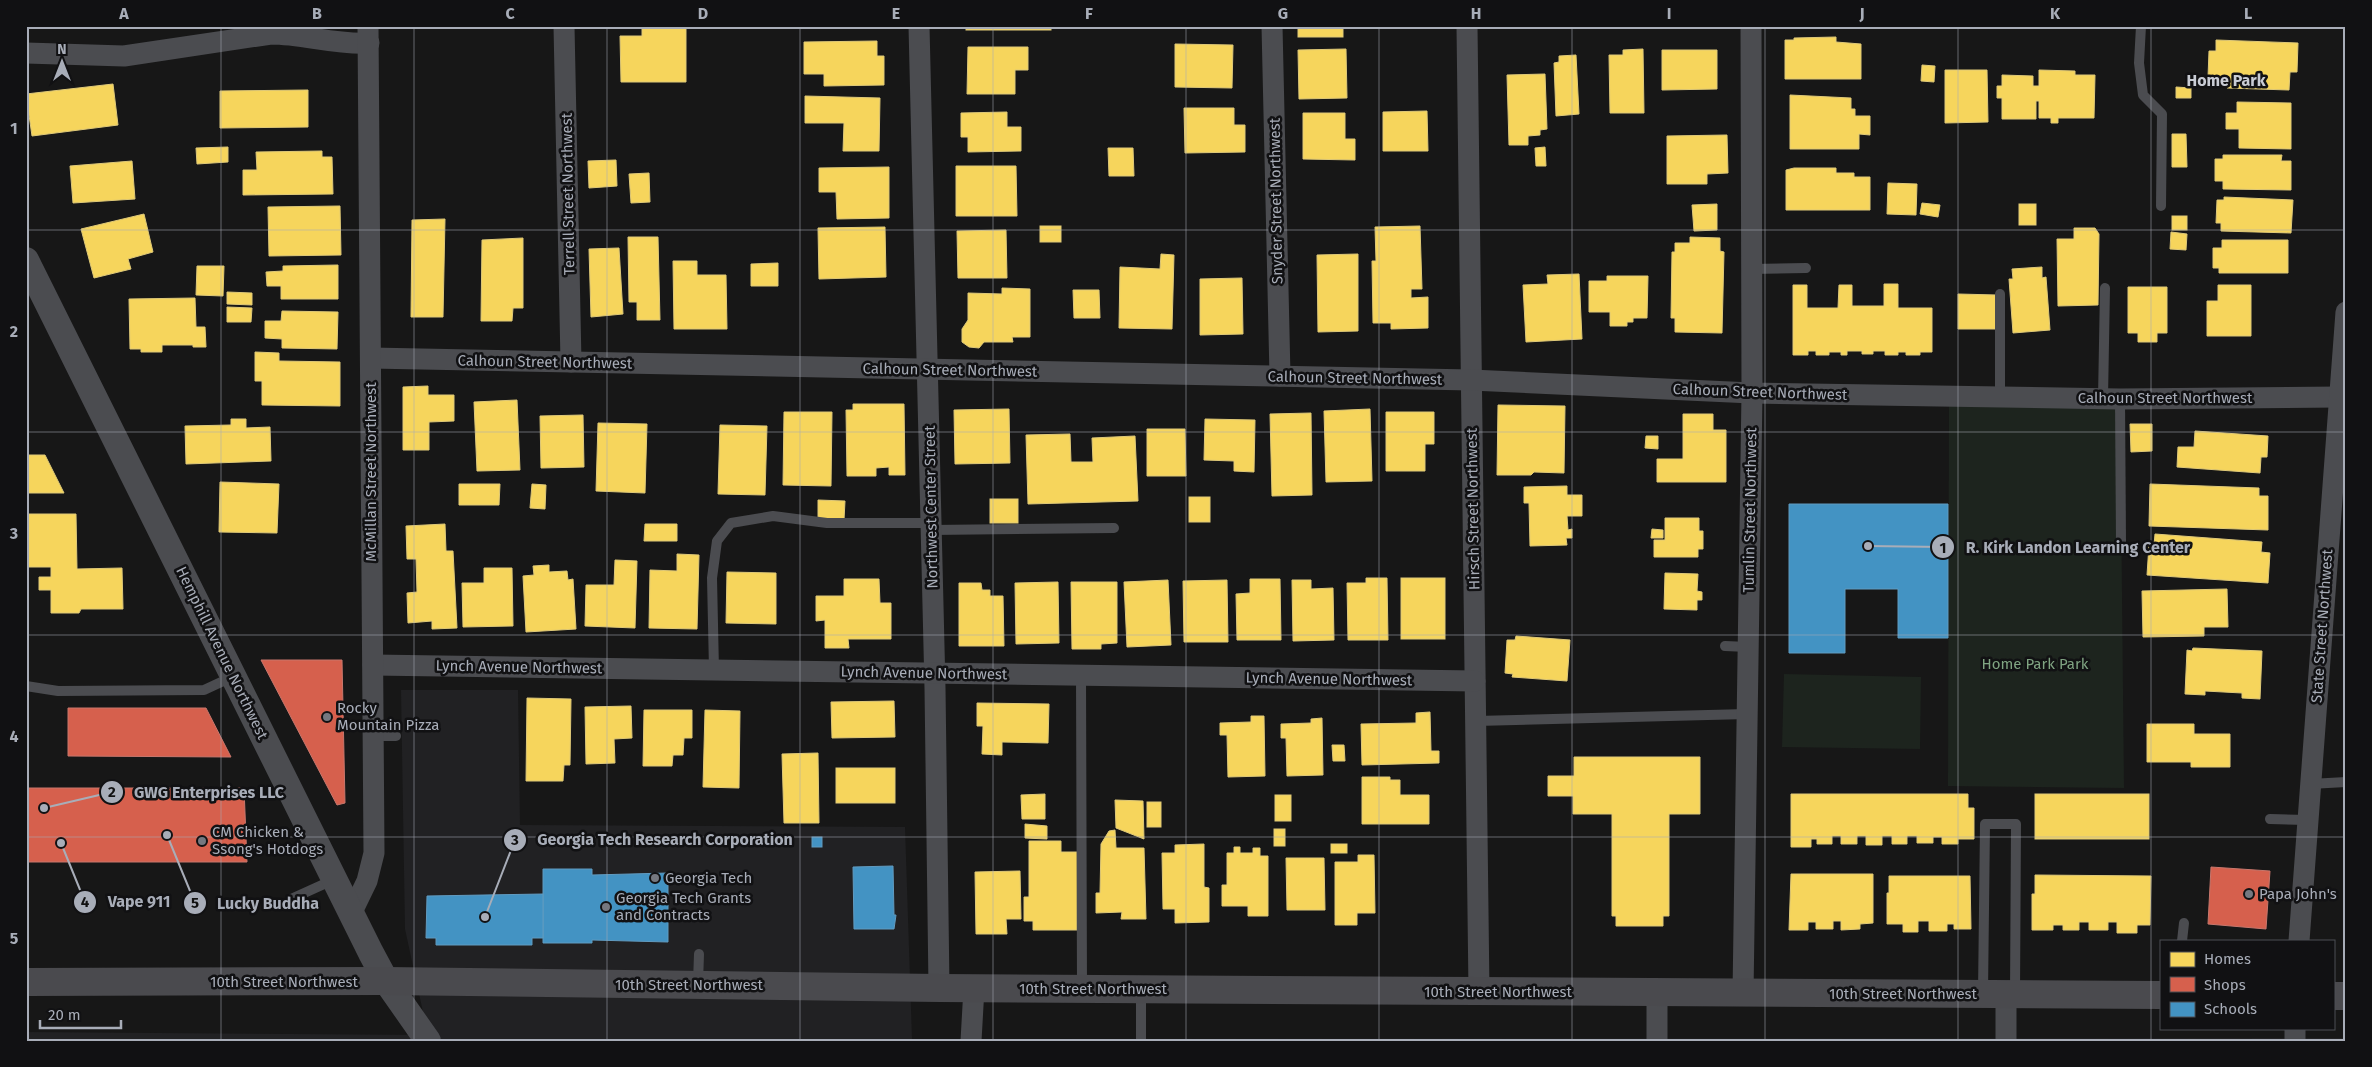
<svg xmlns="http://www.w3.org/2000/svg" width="2372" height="1067" viewBox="0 0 2372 1067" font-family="'Fira Sans',sans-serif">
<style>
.built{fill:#212123}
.green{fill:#1d241e}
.homes{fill:#f6d55c;stroke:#dfc978}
.shops{fill:#d6604d;stroke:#c8776d}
.schools{fill:#4393c3;stroke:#619bc0}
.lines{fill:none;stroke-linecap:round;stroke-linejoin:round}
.service{stroke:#4b4c50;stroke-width:10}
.minor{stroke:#4b4c50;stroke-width:21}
.tertiary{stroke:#4b4c50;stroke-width:26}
.secondary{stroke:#4a4a4e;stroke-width:28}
.grid{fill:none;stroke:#a8adb8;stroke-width:1;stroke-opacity:0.55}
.poi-dot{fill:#757880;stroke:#111113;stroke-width:2}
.labels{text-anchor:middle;stroke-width:5;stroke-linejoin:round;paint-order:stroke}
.street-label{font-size:15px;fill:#a8adb8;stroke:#111113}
.park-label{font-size:15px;fill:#7fa381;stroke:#111113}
.poi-label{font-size:15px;fill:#a8adb8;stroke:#111113;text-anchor:start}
.neighbourhood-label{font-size:16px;font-weight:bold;fill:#c9ccd4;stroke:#111113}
.leader{fill:none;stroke:#a8adb8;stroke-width:2}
.callout-dot{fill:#a8adb8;stroke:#111113;stroke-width:2}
.mark-label{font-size:15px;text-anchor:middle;font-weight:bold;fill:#111}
.callout-label{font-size:16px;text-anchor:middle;font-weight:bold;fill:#a8adb8;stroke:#111113;stroke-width:5;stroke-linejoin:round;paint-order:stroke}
.neatline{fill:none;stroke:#a8adb8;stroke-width:2}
.grid-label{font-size:16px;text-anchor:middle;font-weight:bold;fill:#a8adb8}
</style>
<rect width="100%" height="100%" fill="#171717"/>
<path class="built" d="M401,690H518L520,825L905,827L912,1039L2346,1038V1041H26V1032L428,1035L405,929Z"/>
<g class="green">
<path d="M1949,396L2120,399L2124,788L1948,786Z"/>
<path d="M1784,674L1921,677L1920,749L1782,747Z"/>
</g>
<g class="homes">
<path d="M642,26H686V82H621L620,36H642Z"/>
<rect x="966" y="26" width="85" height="4"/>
<rect x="1298" y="26" width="45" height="11"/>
<path d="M1836,37V42L1861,44V79H1785V40H1794V38Z"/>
<path d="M2216,40L2298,43L2297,72H2290L2289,90L2227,88V78L2208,77L2209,51H2216Z"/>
<path d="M877,41V56H884V85L824,86V74H804V42Z"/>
<path d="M1175,44L1233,45L1232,88L1175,87Z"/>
<path d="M968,47H1028V70H1015V94H967Z"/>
<path d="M1346,49L1347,98L1299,99L1298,50Z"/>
<path d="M1643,49L1644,113H1610L1609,55H1623V50Z"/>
<path d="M1662,50H1717V89L1662,90Z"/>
<path d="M1576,55L1579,114L1556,116L1554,63L1559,62V56Z"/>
<path d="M1922,65L1935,66L1934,82L1921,81Z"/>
<path d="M1945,70H1987L1988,122L1945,123Z"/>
<path d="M2039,70L2075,71V75H2095L2094,118H2058V123H2051V118H2039V101H2036V119H2002V98H1997V86H2002V75L2033,76V86H2039Z"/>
<path d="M1545,74L1547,129L1540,130V135L1528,136V145H1509L1507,75Z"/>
<path d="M113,84L118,125L32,136L26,94Z"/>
<path d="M2176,87L2191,88V98H2176Z"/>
<path d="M308,90V127L220,128V91Z"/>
<path d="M1790,95L1851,98V109H1855V116H1870V135L1859,134V149H1790Z"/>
<path d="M805,96L880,98L879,151H843L844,123H805Z"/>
<path d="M2237,102L2291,103V149L2239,148V129H2226V113H2237Z"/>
<path d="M1184,108H1234V125H1245V152L1185,153Z"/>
<path d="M1427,111L1428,151H1383V112Z"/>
<path d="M1007,112V127H1021V151L968,152V137H961V113Z"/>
<path d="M1303,113H1345V139H1355V160L1303,159Z"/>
<path d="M2172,134H2186L2187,167H2172Z"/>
<path d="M1727,135L1728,173L1707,174V184H1667V136Z"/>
<path d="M228,147V162L197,164L196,148Z"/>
<path d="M1545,147L1546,166H1536L1535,148Z"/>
<path d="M1108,148H1133L1134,176H1109Z"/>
<path d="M322,151V157H332L333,194L243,195V170H257L256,152Z"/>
<path d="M2223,155H2282L2281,161H2291V190L2223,189V181H2215V159H2223Z"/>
<path d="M616,160L617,186L589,188L588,161Z"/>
<path d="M132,161L135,199L73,203L70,166Z"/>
<path d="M956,166H1016L1017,216H956Z"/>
<path d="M889,167V218L837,219L836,192H819V168Z"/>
<path d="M1794,168H1836V173H1854V177H1870V210H1786V170Z"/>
<path d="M649,173L650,202L631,203L629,174Z"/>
<path d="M1888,183L1917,184L1916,215L1887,214Z"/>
<path d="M2224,197L2293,200L2291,233L2221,231V223H2216L2217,200H2224Z"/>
<path d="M1922,203L1940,205L1938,217L1920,214Z"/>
<path d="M1717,204V230L1694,231L1692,205Z"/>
<rect x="2019" y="204" width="17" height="21"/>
<path d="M340,206L341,255L269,256L268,207Z"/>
<path d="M144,214L153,252L128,259L131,269L94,278L81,229Z"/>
<rect x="2172" y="216" width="15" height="14"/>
<path d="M445,219L443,317H411L412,220Z"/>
<rect x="1040" y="226" width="21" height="16"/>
<path d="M1420,226L1422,289H1411V298L1428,297V328L1391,329V323H1373L1372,261H1376L1375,227Z"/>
<path d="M885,227L886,277L819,279L818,228Z"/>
<path d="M2074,228H2095L2099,234L2098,305L2058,306L2057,239H2074Z"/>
<path d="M1006,230L1007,278H958L957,231Z"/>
<path d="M2171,232L2187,234L2186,250L2170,249Z"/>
<path d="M628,237H658L660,320H637V302H629Z"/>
<path d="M1690,237L1720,238V251L1724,252L1722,333L1675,332V318H1671L1672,252H1675V243H1690Z"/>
<path d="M523,238V308H513L512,321H481L482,240Z"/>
<path d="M2222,240H2288V273H2219V268H2213V248H2222Z"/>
<path d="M619,248L623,314L591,317L589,249Z"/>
<path d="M1161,254L1174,255L1172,329L1119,328L1120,267L1160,269Z"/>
<path d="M1358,254V331L1318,332L1317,255Z"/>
<path d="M673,261H697V275H726L727,329H674Z"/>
<path d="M778,263V286H751V264Z"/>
<path d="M338,265V299H281V286H267L266,272L283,271V266Z"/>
<path d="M197,266H224L223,296L196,295Z"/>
<path d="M2042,267V278L2046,277L2050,330L2013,333L2009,279H2013L2012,269Z"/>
<path d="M1579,274L1582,339L1526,342L1523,285L1548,284L1547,275Z"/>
<path d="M1607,276H1648L1647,318H1633V322H1627V326H1610V312H1589V281H1607Z"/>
<path d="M1242,278L1243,334L1200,335V279Z"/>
<path d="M1884,284H1898V308H1932V352H1920V355H1906V352H1898V355H1885V351H1873V354H1862V351H1847V355H1841V352H1829V355H1816V351H1808V355H1793V285H1807V308H1838L1839,285H1852V306H1884Z"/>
<path d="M2218,285H2251V336H2207V301H2218Z"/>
<path d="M2128,287H2167V333H2157V342H2138V333H2128Z"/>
<path d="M1002,288L1030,289V337H1012L1013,342H984L979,348L969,347L962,342V329L968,320V293L1002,294Z"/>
<path d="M1073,290H1099L1100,318H1074Z"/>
<path d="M227,292L252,293V305L227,304Z"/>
<path d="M1958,294L1997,295L1996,329H1958Z"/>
<path d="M195,298L196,327H205L206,347H193V345H162V352H141V349H130L129,299Z"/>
<path d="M227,307L252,308L251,322H227Z"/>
<path d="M282,311L338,312L337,349L282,348V339L265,338V321H281Z"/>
<path d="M255,352L279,353V361L340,362V406L262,405V381H255Z"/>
<path d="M428,386V395H454V421L429,422V450H403V387Z"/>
<path d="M517,400L520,470L477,471L474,402Z"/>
<path d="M853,404H904L905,475H889V467L876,468V476H847L846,410H853Z"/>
<path d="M1498,405L1565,406L1564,473L1534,472L1531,475H1497Z"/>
<path d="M1009,409L1010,463L955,464L954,410Z"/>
<path d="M1370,409L1372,481L1326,482L1324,411Z"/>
<path d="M784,412H832L831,486L783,485Z"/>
<path d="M1386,412H1434V444H1425V471H1386Z"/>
<path d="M1311,413L1312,495L1272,496L1270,414Z"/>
<path d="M1683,414H1713V430H1726V482H1657V459H1683Z"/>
<path d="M583,415L584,467L541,468L540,416Z"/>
<path d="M231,419H246V428L270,427L271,461L186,464L185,426L231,425Z"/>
<path d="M1205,419L1255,420L1254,472L1234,471V461L1204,460Z"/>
<path d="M598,423L647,424L645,493L596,491Z"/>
<path d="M2130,424H2152V451L2131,452Z"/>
<path d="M720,425L767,426L765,495L718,494Z"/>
<path d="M1147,429H1185L1186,476H1147Z"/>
<path d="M2195,431L2268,436L2267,457H2261L2260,473L2177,467L2178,447H2194Z"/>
<path d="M1070,434L1071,462H1093L1092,438L1135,436L1138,501L1028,504L1026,435Z"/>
<path d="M1646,436H1658V449L1645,448Z"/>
<path d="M26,455H45L64,493H26Z"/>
<path d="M220,482L279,484L277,533L219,532Z"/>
<path d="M459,484H500L499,505H459Z"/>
<path d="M532,484L546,485L545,509L530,508Z"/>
<path d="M2150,484L2259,488V496H2268V530L2149,526Z"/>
<path d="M1567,486V495H1582V516H1567L1568,530L1572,529V538H1566L1567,545L1530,546L1529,503H1524V487Z"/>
<rect x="1189" y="497" width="21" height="25"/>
<rect x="990" y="499" width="28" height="24"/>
<path d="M818,500L845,501L844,520L818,519Z"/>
<path d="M26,514H76L77,569L122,568L123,609H81L79,613H51V590H39V577H51V567H26Z"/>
<path d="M1665,518H1699V531H1703V549H1698V557H1654V540H1665Z"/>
<path d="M445,524L446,551H453L457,628L432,629V621L408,623L407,593L417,592L416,559H407L406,526Z"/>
<path d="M645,524H677V541H644Z"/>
<path d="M1652,529L1663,530V538H1651Z"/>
<path d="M2155,534L2262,542L2261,552L2270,553L2268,583L2147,575L2149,545H2154Z"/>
<path d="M677,554L699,555L697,629L649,628L650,570L677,571Z"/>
<path d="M615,560L637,561L635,628L585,626L586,585H614Z"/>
<path d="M549,565V572L567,571L568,580L573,579L576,629L526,632L523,576L534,575L533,566Z"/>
<path d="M484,568H512L513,626L463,627L462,583H484Z"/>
<path d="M727,572L776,573V624L726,623Z"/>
<path d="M1665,573L1698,574L1697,591L1702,592V600H1697V610L1664,609Z"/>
<path d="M1366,578H1387L1388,640H1348L1347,583H1366Z"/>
<rect x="1401" y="578" width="44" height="61"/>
<path d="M844,579H879L880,603H891V639H848L849,648H825V620L816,621V596H844Z"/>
<path d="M1250,579H1280L1281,640H1237L1236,594L1250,593Z"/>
<path d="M1168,580L1171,645L1127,647L1124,582Z"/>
<path d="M1227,580L1228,642H1184L1183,581Z"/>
<path d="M1292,580H1311V589L1333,588L1334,640L1293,641Z"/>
<path d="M1058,582L1059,643L1016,644L1015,583Z"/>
<path d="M1071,582H1117V643L1101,644V649H1072Z"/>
<path d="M959,583H981L982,590H990V596H1003L1004,646H959Z"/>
<path d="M2227,589L2228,627H2204V636L2143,637L2142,591Z"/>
<path d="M1516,636L1570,640L1567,681L1512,677L1513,674L1505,673L1507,640H1515Z"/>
<path d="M2193,648L2262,651L2260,699L2242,698V693L2205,691V695L2185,694L2187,650L2192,651Z"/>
<path d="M527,698L571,699L570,765H564L563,781H526Z"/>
<path d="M894,701L895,737L832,738L831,702Z"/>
<path d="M977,703L1049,704L1048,743L1002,742V755L982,754L983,726H977Z"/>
<path d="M631,706L632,738L614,739L615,763L586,764L585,707Z"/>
<path d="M644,710H692V738H684L683,755H673L672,766H643Z"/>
<path d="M705,710L740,711L739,788L703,787Z"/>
<path d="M1430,712L1431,751H1439V763L1362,765L1361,724L1416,723V713Z"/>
<path d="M1251,716H1264L1265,776L1228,777L1227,735H1220V723L1251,722Z"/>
<path d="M1322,718L1323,775L1287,776L1286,738H1281V724L1311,723V719Z"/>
<path d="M2147,724H2194V734H2230V767H2191V762H2147Z"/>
<path d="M1332,745H1344L1345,761H1333Z"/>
<path d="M818,753L819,823H784L782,754Z"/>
<path d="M1574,757H1700V814H1669V916H1663V926H1616V916H1612V814H1573V796H1548V776H1574Z"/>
<rect x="836" y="768" width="59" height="35"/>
<path d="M1362,777H1390V780H1400V795H1429V824H1362Z"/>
<path d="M1045,794V819H1022L1021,795Z"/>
<path d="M1791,794H1968V808H1974V839H1958V844H1942V837H1933V843H1917V836H1907V844H1892V836H1882V845H1866V836H1857V844H1841V836H1832V844H1817V839H1811V847H1791Z"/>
<rect x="2035" y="794" width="114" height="45"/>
<rect x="1275" y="795" width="16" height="26"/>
<path d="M1115,800L1143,801L1144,839L1116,828Z"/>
<rect x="1147" y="802" width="14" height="25"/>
<path d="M1025,824L1047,826V839L1025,838Z"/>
<rect x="1274" y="829" width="11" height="17"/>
<path d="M1115,830L1116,848H1144L1146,919H1121L1122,912L1096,913V893H1100L1101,844L1109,831Z"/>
<path d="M1029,841H1061V852H1078L1077,930H1033V921H1024V897H1029Z"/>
<path d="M1204,844V887L1209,888V922L1175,923V909H1163L1162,853H1175V845Z"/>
<rect x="1331" y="844" width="16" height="9"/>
<path d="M1234,847H1240V853H1253V848H1260V856H1268V916H1248V906H1222V885H1227V853H1234Z"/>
<path d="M1358,855H1374L1375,913H1357V925H1335V862H1358Z"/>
<path d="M1286,858H1324L1325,910H1287Z"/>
<path d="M1020,871L1021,919H1006L1007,934H976L975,872Z"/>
<path d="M1791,874H1873V923L1860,924V929L1841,930V921H1833V929H1816V922H1808V930H1789Z"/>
<path d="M2035,875L2151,876L2150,925H2137V933H2117V922H2108V930H2089V922H2079V930H2063V925H2053V930H2032V894H2035Z"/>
<path d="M1889,876H1970L1971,929H1954V924H1947V931H1929V921H1918V932H1903V924H1887V893H1889Z"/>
</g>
<g class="shops">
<path d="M261,660H342L345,803L337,805Z"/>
<path d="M68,708H206L231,757L68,756Z"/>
<path d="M26,788H244L247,862H26Z"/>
<path d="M2211,867L2270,871L2266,929L2208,924Z"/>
</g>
<g class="schools">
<path d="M1789,504H1948V638H1898V589H1845V653H1789Z"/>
<rect x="812" y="837" width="10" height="10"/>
<path d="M893,866L894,915H896L894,929H854L853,867Z"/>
<path d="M543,869H592V875L668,873V942L592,940V943H543Z"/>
<path d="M543,894V938H532V945H436V938H426L427,896Z"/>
</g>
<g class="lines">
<g class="service">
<path d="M2141,26L2139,63L2143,95L2162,114L2161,206"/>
<path d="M1751,269L1806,268"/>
<path d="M2000,294V397"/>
<path d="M2103,398L2105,288"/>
<path d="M2120,399L2121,542"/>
<path d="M931,530L1114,528"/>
<path d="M1725,646L1748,647"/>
<path d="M714,670L712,578L717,541L731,523L773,516L827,523H931"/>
<path d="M1081,676L1082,987"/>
<path d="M26,686L58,691L204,690L232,677"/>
<path d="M1476,721L1747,714"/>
<path d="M373,736H396"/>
<path d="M2310,784L2346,782"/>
<path d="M2270,819L2307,820"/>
<path d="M291,899L333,880"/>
<path d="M2182,941L2184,923"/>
<path d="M698,983L699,954"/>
<path d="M1983,993L1985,824H2016L2015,993"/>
<path d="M1141,1041V990"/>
</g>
<g class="minor">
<path d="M564,26L571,362"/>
<path d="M919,26L935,688L939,988"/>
<path d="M1272,26L1280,376"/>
<path d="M1467,26L1479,992"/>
<path d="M26,53L124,56L271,34C304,34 335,45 369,43"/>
<path d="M371,358L1471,380L1752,393L2120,399L2339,397"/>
<path d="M373,665L1475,681"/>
<path d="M351,914L367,881L374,853L368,26"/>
<path d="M2299,941L2346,312"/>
<path d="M1657,993V1041"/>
<path d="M1743,994L1752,393L1751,26"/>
<path d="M2006,994V1041"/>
<path d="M971,1041L974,988"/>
<path d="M2295,1041V1028"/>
</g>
<path class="tertiary" d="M26,260L371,953L386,981L428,1041"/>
<g class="secondary">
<path d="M26,982L386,981L939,988L2161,995"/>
<path d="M2333,996H2346"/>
</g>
</g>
<path class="grid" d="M221,26V1041M414,26V1041M607,26V1041M800,26V1041M993,26V1041M1186,26V1041M1379,26V1041M1572,26V1041M1765,26V1041M1958,26V1041M2151,26V1041M26,230H2346M26,432H2346M26,635H2346M26,837H2346"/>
<g class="poi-dot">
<circle cx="327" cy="717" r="5"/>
<circle cx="202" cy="841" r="5"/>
<circle cx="655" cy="878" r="5"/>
<circle cx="2249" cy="894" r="5"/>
<circle cx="606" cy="907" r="5"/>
</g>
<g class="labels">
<g class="street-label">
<text transform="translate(568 194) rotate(-91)" y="5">Terrell Street Northwest</text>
<text transform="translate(1276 201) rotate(-91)" y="5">Snyder Street Northwest</text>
<text transform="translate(545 362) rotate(1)" y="5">Calhoun Street Northwest</text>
<text transform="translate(950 370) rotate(1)" y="5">Calhoun Street Northwest</text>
<text transform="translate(1355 378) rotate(1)" y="5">Calhoun Street Northwest</text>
<text transform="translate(1760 392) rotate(2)" y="5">Calhoun Street Northwest</text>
<text x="2165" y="403">Calhoun Street Northwest</text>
<text transform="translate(371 472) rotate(-90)" y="5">McMillan Street Northwest</text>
<text transform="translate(931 507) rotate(-91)" y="5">Northwest Center Street</text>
<text transform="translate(1473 509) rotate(-91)" y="5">Hirsch Street Northwest</text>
<text transform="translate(1750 510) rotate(-89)" y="5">Tumlin Street Northwest</text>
<text transform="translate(2322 626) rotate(-86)" y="5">State Street Northwest</text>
<text transform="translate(222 653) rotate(64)" y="5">Hemphill Avenue Northwest</text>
<text transform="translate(519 667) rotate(1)" y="5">Lynch Avenue Northwest</text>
<text transform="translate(924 673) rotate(1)" y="5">Lynch Avenue Northwest</text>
<text transform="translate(1329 679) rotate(1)" y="5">Lynch Avenue Northwest</text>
<text x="284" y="987">10th Street Northwest</text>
<text x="689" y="990">10th Street Northwest</text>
<text x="1093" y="994">10th Street Northwest</text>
<text x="1498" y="997">10th Street Northwest</text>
<text x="1903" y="999">10th Street Northwest</text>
</g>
<g class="park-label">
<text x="2035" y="669">Home Park Park</text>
</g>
<g class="poi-label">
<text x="337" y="713">Rocky<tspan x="337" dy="17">Mountain Pizza</tspan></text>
<text x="212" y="837">CM Chicken &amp;<tspan x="212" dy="17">Ssong's Hotdogs</tspan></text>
<text x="665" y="883">Georgia Tech</text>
<text x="2259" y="899">Papa John's</text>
<text x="616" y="903">Georgia Tech Grants<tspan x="616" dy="17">and Contracts</tspan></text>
</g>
<g class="neighbourhood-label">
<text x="2226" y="86">Home Park</text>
</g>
</g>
<path class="leader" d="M1868 546L1943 547M44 808L112 792M485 917L515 840M61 843L85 902M167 835L195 903"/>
<g class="callout-dot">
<circle cx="1868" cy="546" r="5"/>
<circle cx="44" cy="808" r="5"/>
<circle cx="485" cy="917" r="5"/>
<circle cx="61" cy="843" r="5"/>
<circle cx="167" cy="835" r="5"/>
<circle cx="1943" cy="547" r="12"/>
<circle cx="112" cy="792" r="12"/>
<circle cx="515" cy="840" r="12"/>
<circle cx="85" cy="902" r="12"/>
<circle cx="195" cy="903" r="12"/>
</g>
<g class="mark-label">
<text x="1943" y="553">1</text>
<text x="112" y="797">2</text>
<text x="515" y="845">3</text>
<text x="85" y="907">4</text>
<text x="195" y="908">5</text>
</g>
<g class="callout-label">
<text x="2078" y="553">R. Kirk Landon Learning Center</text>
<text x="209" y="798">GWG Enterprises LLC</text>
<text x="665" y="845">Georgia Tech Research Corporation</text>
<text x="139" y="907">Vape 911</text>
<text x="268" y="909">Lucky Buddha</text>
</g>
<rect width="2372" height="1067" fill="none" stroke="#111113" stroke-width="55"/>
<rect x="2160" y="940" width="175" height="90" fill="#111113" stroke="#4d4f55"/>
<rect x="2170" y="952" width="25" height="15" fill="#f6d55c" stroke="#4d4f55"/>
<text x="2204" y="964" font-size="15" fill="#a8adb8">Homes</text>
<rect x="2170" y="977" width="25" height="15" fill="#d6604d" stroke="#4d4f55"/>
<text x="2204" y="990" font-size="15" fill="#a8adb8">Shops</text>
<rect x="2170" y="1002" width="25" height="15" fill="#4393c3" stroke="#4d4f55"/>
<text x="2204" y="1014" font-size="15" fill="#a8adb8">Schools</text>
<g transform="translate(62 62)" stroke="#111113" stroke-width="4" paint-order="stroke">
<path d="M0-4L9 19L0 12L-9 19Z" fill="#a8adb8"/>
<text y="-8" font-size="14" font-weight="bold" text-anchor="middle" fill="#a8adb8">N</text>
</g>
<path d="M40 1020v8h81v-8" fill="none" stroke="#a8adb8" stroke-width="2.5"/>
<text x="48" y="1020" font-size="15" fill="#a8adb8" stroke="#111113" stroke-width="4" paint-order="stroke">20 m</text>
<rect x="28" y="28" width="2316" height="1012" class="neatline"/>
<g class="grid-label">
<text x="124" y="19">A</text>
<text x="317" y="19">B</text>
<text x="510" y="19">C</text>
<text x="703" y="19">D</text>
<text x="896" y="19">E</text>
<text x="1089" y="19">F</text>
<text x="1283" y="19">G</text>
<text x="1476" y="19">H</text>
<text x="1669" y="19">I</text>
<text x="1862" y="19">J</text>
<text x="2055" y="19">K</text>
<text x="2248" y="19">L</text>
<text x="14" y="134">1</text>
<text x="14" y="337">2</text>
<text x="14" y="539">3</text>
<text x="14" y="742">4</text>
<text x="14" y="944">5</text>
</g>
</svg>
